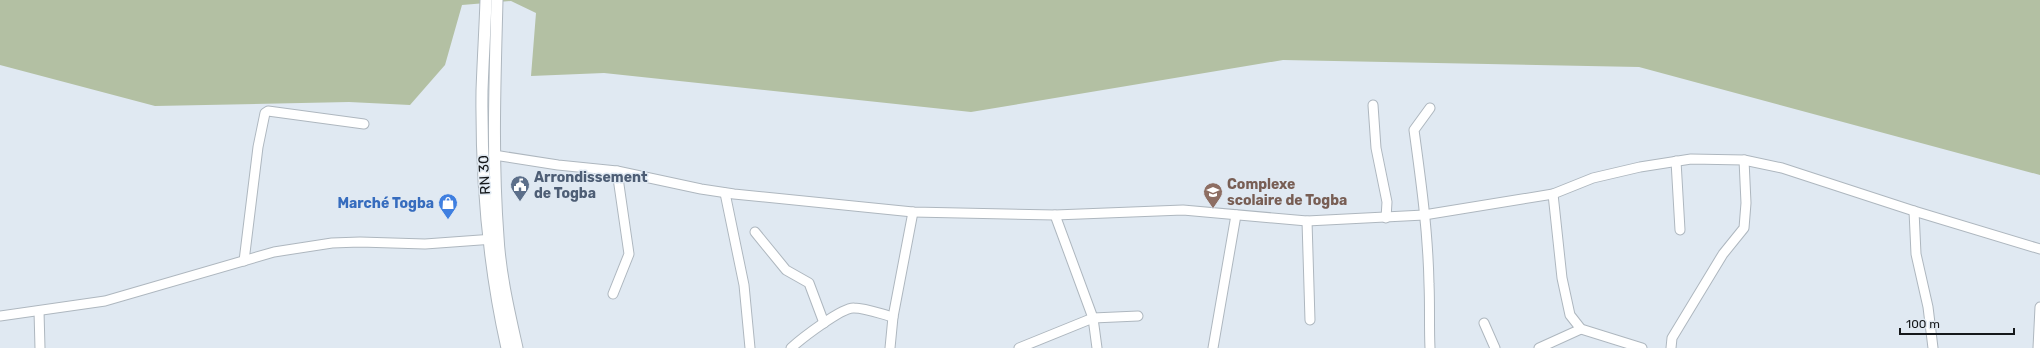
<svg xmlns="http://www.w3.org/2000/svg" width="2040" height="348" viewBox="0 0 2040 348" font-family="Rubik,sans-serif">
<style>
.green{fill:#b3c0a3}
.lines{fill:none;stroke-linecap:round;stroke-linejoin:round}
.minor-casing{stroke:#aeb7bf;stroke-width:11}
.major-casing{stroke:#aeb7bf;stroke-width:13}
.minor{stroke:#fff;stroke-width:9}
.major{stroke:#fff;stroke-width:11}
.labels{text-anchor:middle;stroke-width:3;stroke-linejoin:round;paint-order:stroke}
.street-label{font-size:14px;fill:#15181b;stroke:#e0e9f2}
.service-label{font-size:14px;font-weight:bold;fill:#4e5e75;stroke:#e0e9f2;text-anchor:start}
.education-label{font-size:14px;font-weight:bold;fill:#785e54;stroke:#e0e9f2;text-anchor:start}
.shop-label{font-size:14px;font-weight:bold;fill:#366cbe;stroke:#e0e9f2;text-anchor:end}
</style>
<rect width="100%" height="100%" fill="#e0e9f2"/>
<path class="green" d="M0,0H2040V175L1639,67L1283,60L971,112L604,73L531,76L536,13L511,1L462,5L445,65L410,105L349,102L155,106L0,65Z"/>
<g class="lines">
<g class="minor-casing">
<g id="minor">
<path d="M1373,105L1376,148L1387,202L1386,218"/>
<path d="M494,155L558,165L617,171L701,189L734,194L913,212L1055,215L1183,210L1307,221L1424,215L1553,194L1593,178L1640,167L1691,159L1744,160L1782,168L1914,211L2040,249"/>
<path d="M1676,161L1680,230"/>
<path d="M725,193L744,285L750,348"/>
<path d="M1553,194L1562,278L1570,315L1581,329L1642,348"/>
<path d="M1914,211L1916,254L1928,307L1933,348"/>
<path d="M1055,215L1093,318L1097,348"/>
<path d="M1307,221L1310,320"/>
<path d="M755,232L786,270L809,283L824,323"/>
<path d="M244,261L258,147L265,113L268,111L364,124"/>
<path d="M613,294L629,254L617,171"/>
<path d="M39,311L40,348"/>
<path d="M0,316L105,301L274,252L332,243L360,242L425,244L494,239"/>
<path d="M1484,323L1495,348"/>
<path d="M791,348C801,339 842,307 854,308C866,308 881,314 893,317"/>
<path d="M890,348L893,317L913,212"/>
<path d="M1019,348L1093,318L1138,316"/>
<path d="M1213,348L1236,215"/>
<path d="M1430,348C1429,327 1430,305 1429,284C1428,232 1421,181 1414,130L1430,108"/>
<path d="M1539,348L1581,329"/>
<path d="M1671,348L1672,338L1723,254L1744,228L1746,203L1744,160"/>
<path d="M2038,348L2040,307"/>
</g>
</g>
<g class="major-casing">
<g id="major">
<path d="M486,0C485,30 483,61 482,91C481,177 488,264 507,348"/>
<path d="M497,0C495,79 492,158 498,237C500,274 509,312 517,348"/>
</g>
</g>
<use href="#minor" class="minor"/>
<use href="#major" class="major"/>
</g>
<defs>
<g id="civic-pin" transform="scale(1)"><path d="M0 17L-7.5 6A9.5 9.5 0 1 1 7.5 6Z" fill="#5c6f8a" stroke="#e0e9f2"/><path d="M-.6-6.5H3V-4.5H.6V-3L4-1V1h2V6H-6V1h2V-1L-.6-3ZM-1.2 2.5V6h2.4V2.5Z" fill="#fff"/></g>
<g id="school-pin" transform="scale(1)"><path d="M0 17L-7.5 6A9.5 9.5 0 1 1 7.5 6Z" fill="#8d6e63" stroke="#e0e9f2"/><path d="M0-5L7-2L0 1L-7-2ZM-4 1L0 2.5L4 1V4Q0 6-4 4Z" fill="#fff"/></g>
<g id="shop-pin" transform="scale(1)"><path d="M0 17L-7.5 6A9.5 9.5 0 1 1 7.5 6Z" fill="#3f7fe0" stroke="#e0e9f2"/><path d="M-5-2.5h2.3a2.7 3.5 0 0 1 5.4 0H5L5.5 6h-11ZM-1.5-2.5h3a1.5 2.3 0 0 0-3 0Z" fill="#fff"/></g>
</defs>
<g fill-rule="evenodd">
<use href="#civic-pin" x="520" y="185"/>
<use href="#school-pin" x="1213" y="192"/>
<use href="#shop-pin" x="448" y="203"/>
</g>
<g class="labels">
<g class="street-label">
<text transform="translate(484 175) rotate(-93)" y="5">RN 30</text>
</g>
<g class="service-label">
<text x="534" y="182">Arrondissement<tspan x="534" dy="16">de Togba</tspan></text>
</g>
<g class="education-label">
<text x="1227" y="189">Complexe<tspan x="1227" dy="16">scolaire de Togba</tspan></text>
</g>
<g class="shop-label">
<text x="434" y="208">Marché Togba</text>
</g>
</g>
<path d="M1900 328v6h114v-6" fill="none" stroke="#15181b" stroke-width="2"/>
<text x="1906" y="328" font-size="12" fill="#15181b" stroke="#e0e9f2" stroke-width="3" paint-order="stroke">100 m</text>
</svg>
